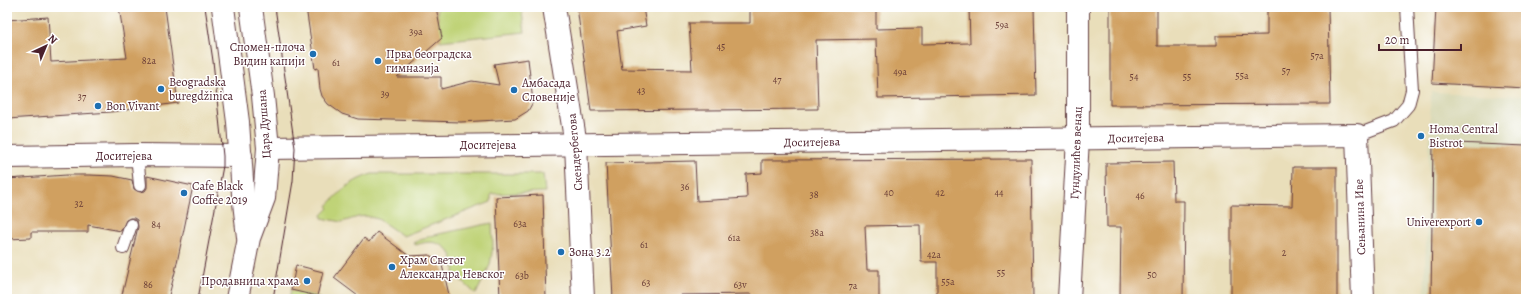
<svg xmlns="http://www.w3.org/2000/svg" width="1533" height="306" viewBox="0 0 1533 306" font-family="Alegreya,serif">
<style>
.built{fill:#dadab9}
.green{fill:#bfd377;stroke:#847951}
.building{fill:#d0a060}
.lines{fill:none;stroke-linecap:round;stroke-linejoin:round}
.service-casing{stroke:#623c40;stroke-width:14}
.minor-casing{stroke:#623c40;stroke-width:24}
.secondary-casing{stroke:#623c40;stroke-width:24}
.service{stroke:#fff;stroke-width:12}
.minor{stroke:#fff;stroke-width:22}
.secondary{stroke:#fff;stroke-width:22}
.tram{stroke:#4a1f2b;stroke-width:1}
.poi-dot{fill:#1f6fb2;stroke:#fff;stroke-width:1.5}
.labels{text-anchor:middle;stroke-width:3;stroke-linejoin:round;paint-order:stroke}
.number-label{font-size:10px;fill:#6c3f38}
.poi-label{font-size:12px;fill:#4a1f2b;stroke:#fff;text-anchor:start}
.street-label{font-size:12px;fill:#4a1f2b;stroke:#fff}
</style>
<rect width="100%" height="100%" fill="#fff"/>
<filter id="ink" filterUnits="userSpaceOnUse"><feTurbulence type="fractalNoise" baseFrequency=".025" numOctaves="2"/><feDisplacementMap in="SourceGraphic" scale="8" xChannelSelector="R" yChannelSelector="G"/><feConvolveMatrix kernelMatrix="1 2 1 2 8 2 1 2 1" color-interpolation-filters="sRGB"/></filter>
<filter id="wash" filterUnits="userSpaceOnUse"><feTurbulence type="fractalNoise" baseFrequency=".012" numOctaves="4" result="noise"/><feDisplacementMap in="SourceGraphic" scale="16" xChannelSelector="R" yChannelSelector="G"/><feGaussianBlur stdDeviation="0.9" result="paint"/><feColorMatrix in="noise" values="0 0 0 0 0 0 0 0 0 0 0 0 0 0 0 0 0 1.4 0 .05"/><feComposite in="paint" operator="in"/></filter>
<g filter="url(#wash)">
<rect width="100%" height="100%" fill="#e9deba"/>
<path class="built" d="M1431,92L1526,96V299H1424Z"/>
<g class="green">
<path d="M437,7H521L525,32L440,41Z"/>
<path d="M372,174H543L545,192L491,194V202L403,236L378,219L366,216L358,217L342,222L322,218V215L329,208L327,206C343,189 350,181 372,174Z"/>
<path d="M492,223L493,246L490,265L476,294L454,274C457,250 439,236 416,245L413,243L429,236Z"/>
<path d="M291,290L317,296L320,299H289Z"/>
</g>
<g id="blocks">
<g class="building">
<path d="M119,7H165L178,103L111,112L7,119V20L48,17L51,62L127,58Z"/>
<path d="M306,7H436L442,38L397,77H441V89L472,81L499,85L494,64L528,59L533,102L528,111L515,119L461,122L358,119L342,114L328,104L322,96L320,89L318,68L315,69Z"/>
<path d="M577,7H643L646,26L617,31L622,69L692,70L689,23H750V7H876V29L922,28V44L970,43L969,7H1034L1036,95L878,98L876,39L816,40L818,109L591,111Z"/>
<path d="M1267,7H1328L1330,104L1110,105V8H1157V46H1216V36L1267,35Z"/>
<path d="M1436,7H1526V88L1432,83Z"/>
<path d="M1433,142L1526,146V299H1431Z"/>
<path d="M1031,159L1033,299H937V262H921L920,225L865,226L867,270H879V299H752V294L680,295V299H613L606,163L695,161L697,201L747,198L746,174L762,173V160Z"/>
<path d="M1173,162L1174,201H1184L1183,299H1120L1121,227H1107L1106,163Z"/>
<path d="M1293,167H1337V299H1231V205L1292,206Z"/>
<path d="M67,175H89L113,176L132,180L134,189L140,192L145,191L147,188V176L193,186L175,272L168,299H121L138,227L137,220L134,218H130L126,220L121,231L88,225V232H31V238L7,239V179Z"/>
<path d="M543,195L546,299H500L496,197Z"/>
<path d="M377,232L409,256L429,255L436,259L442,265L450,299H362L334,278L364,238L369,242Z"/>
<path d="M296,265L323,272L317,296L291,290Z"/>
</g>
</g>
</g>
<g filter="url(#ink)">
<use href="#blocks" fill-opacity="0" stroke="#623c40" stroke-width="1"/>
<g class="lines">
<g class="service-casing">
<g id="service">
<path d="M1357,135L1394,121L1408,105L1412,90L1407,7"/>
<path d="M137,155L140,185"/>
<path d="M123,248L131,225"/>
</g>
</g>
<g class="minor-casing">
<g id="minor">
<path d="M554,7L576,145L583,299"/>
<path d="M268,148L1357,135L1363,299"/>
<path d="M7,157L137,155L241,156"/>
<path d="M1069,299L1078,139V7"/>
</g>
</g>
<g class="secondary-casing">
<g id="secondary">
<path d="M223,7L238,122L243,194L248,237"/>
<path d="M237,299L249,238L264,198L268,148L263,96L251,7"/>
</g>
</g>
<use href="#service" class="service"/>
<use href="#minor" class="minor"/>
<use href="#secondary" class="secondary"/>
<g class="tram">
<path d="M198,299L223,166V156L213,61L205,7"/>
<path d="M273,299L293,181L295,148L275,7"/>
</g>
</g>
</g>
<g class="poi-dot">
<circle cx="313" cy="54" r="4"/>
<circle cx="378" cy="61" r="4"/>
<circle cx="161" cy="89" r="4"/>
<circle cx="514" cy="90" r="4"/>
<circle cx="98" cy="106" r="4"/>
<circle cx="1421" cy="136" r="4"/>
<circle cx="184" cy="193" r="4"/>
<circle cx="1479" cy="222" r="4"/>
<circle cx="561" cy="252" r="4"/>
<circle cx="392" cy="267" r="4"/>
<circle cx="307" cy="281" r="4"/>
</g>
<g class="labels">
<g class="number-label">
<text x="1002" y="28">59a</text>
<text x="416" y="35">39a</text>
<text x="721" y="50">45</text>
<text x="1317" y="59">57a</text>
<text x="149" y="64">82a</text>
<text x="336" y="66">61</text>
<text x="1286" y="74">57</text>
<text x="900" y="75">49a</text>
<text x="1242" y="79">55a</text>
<text x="1134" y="80">54</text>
<text x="1187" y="80">55</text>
<text x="777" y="83">47</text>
<text x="641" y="94">43</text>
<text x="385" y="97">39</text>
<text x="82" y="100">37</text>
<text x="685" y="190">36</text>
<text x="889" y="196">40</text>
<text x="940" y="196">42</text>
<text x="999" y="196">44</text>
<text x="814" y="198">38</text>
<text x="1140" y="199">46</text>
<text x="79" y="207">32</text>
<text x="520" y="227">63a</text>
<text x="156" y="228">84</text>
<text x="817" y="236">38a</text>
<text x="734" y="241">61a</text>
<text x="644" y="248">61</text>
<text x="1284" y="256">2</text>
<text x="934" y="258">42a</text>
<text x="1001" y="276">55</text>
<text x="1152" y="278">50</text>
<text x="522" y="279">63b</text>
<text x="948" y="285">55a</text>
<text x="646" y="286">63</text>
<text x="148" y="288">86</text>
<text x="740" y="288">63v</text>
<text x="853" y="289">7a</text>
</g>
<g class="poi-label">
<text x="305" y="51" text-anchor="end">Спомен-плоча<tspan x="305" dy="14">Видин капији</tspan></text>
<text x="386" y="58">Прва београдска<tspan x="386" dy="14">гимназија</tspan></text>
<text x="169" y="86">Beogradska<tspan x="169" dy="14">buregdžinica</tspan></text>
<text x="522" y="87">Амбасада<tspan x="522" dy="14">Словеније</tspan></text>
<text x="106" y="110">Bon Vivant</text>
<text x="1429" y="133">Homa Central<tspan x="1429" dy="14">Bistrot</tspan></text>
<text x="192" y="190">Cafe Black<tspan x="192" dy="14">Coffee 2019</tspan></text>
<text x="1471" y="226" text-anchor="end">Univerexport</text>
<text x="569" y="256">Зона 3.2</text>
<text x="400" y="264">Храм Светог<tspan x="400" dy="14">Александра Невског</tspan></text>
<text x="299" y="285" text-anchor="end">Продавница храма</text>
</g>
<g class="street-label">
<text transform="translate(264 124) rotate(-94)" y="4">Цара Душана</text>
<text transform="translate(1136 138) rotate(-1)" y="4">Доситејева</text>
<text transform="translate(812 142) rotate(-1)" y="4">Доситејева</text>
<text x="488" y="149">Доситејева</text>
<text transform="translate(575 152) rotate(-95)" y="4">Скендербегова</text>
<text transform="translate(1076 153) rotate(-88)" y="4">Гундулићев венац</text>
<text x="124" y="160">Доситејева</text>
<text transform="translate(1360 217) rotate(-92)" y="4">Сењанина Иве</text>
</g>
</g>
<rect width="1533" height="306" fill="none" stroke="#fff" stroke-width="24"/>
<g transform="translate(46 46) rotate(44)" stroke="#ffffff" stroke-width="3" paint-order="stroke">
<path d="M0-3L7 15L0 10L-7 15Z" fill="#4a1f2b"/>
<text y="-6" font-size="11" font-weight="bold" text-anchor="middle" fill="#4a1f2b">N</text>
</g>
<path d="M1379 44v6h82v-6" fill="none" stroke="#4a1f2b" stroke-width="2"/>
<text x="1385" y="44" font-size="12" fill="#4a1f2b" stroke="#ffffff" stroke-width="3" paint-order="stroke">20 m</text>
</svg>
